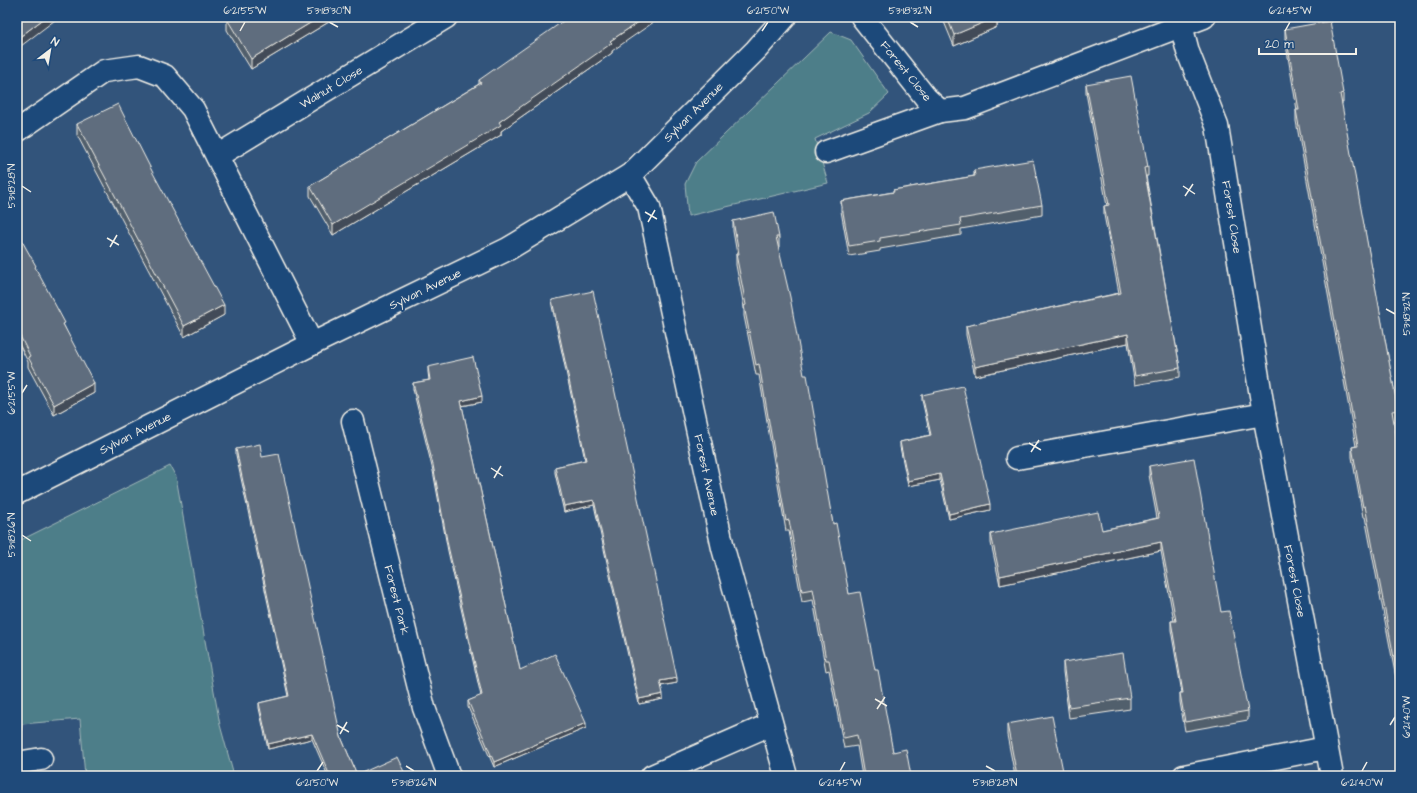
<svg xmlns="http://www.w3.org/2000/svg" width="1417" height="793" viewBox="0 0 1417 793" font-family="'Architects Daughter',sans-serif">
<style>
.green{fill:#4e7e89;stroke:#a1b8b8}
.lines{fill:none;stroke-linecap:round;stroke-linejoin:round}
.minor-casing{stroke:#f4f1e8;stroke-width:25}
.minor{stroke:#1f4a7a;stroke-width:22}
.wall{fill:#515e6c;stroke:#f4f1e8}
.shaded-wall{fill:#424c58;stroke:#f4f1e8}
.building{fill:#5e6d7e;stroke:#f4f1e8}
.ticks{fill:none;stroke:#f4f1e8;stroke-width:1.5}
.labels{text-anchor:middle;stroke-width:4;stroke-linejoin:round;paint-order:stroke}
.street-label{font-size:12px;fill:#f4f1e8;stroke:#1f4a7a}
.neatline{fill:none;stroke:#f4f1e8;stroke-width:1.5}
.ticks-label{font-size:10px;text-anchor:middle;fill:#f4f1e8}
</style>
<rect width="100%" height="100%" fill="#32547b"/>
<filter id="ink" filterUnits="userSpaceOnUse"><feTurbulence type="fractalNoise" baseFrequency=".025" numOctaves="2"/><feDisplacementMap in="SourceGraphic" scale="8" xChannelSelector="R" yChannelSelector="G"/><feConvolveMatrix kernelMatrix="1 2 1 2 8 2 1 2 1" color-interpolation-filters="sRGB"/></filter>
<g filter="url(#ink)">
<g class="green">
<path d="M831,32L851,40L889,94L869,113L815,139L828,183L688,216L685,184L696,162Z"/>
<path d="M170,466L176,477L220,725L234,776H85L80,719L22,724L21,737L17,743V542Z"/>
</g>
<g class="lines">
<g class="minor-casing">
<g id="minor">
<path d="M862,17L926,98L940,111L965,108L1204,17"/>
<path d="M1181,25L1188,52L1217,126L1264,414L1332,776"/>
<path d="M17,131L104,71L139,66L165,76L193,109L312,344"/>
<path d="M826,152L940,111"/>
<path d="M217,156L446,17"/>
<path d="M630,175L649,207L723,548L786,776"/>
<path d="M353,421L424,708L449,776"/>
<path d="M1017,458L1264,414"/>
<path d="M17,493L312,344L508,249L630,175L756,50L785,17"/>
<path d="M17,763L41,759"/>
<path d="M652,776L771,724"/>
<path d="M1184,776L1326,748"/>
</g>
</g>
<use href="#minor" class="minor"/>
</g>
<g class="wall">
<path d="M337,17L251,69L227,30V19Z"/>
<path d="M942,17H1014L997,23V27L954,46Z"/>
<path d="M1285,29L1343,93V103H1341L1398,410V421H1393L1400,457V699L1365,517H1363L1352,457V447L1356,446L1296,121V110H1297L1285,39Z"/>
<path d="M612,51V53L501,131V135L333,235L310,196V186L479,84V80Z"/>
<path d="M1086,84L1148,167V176H1146L1180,368V377L1135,385L1128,343L975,376L966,335V326L1119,293L1104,215V206H1107L1086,93Z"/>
<path d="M77,124L224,315L184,337L77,135Z"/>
<path d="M974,170L1042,205V215L961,229V235L880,249V251L849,256L841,211V201L893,192V190L974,176Z"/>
<path d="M733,221L779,237V247H778L833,524L849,594L875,670L893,752L911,776H862L857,746L844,748L829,670L826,671L813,600L802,602L789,531H786L759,375H756L744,316V307L736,265V254H737L733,231Z"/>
<path d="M17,232L65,328L94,393L54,415L28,367V362L17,340Z"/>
<path d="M552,300L677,683L661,686L663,699L639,704L594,505L564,512L555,473V467L585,460L552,306Z"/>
<path d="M428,367L482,402L462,406L520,670L586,728L494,767L468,707V701L481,696L448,551L433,471L413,389V383L429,380L428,372Z"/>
<path d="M922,395L990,510L949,519L940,480L908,486L900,447V442L930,435L922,400Z"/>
<path d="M236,449L262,457L341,737L357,775L406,776H328L312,739L268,749L259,708V703L288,696L236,455Z"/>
<path d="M1149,466L1221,612L1248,711V720L1185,731L1180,702V693H1182L1171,630V621H1174L1161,551L1000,585L991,543V534L1102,530L1157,518L1149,475Z"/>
<path d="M1063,662L1130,698V709L1069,718L1063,672Z"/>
<path d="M1007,724L1064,776H1015L1007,735Z"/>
</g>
<g class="shaded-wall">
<path d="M46,17H59L17,49V39Z"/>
<path d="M320,17H337L251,69V59Z"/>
<path d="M646,17H661L612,51V53L501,131V135L333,235V225L499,122L610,41Z"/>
<path d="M996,17H1014L997,23V27L954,46V35Z"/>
<path d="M224,305V315L184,337V326Z"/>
<path d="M1128,334V343L975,376V367Z"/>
<path d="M94,383V393L54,415V405Z"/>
<path d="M482,396V402L461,406V401Z"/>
<path d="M940,474V480L908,486V481Z"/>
<path d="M594,500V505L564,512V506Z"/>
<path d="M990,504V510L949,519V514Z"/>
<path d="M1161,542V551L1000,585V576Z"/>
<path d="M677,678V683L660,686V681Z"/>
<path d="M663,694V699L639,704V699Z"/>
<path d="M586,723V728L494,767V762Z"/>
<path d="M312,734V739L268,749V744Z"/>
</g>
<g class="building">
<path d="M17,17H46L17,39Z"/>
<path d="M231,17H320L251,59L227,19Z"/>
<path d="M569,17H646L610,41L612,43L499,122L501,125L333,225L310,186L481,83L479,80Z"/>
<path d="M947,17H997L954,35Z"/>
<path d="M1330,21L1343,93L1340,94L1398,410L1392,411L1400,457V689L1365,506L1363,507L1352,447L1358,446L1296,110H1299L1285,29Z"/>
<path d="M1131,76L1148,167L1144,168L1180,368L1135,376L1128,334L975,367L966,326L1121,293L1104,206L1109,205L1086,84Z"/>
<path d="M118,104L153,173L224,305L184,326L77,124Z"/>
<path d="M1033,160L1042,205L960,219L961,225L880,238V241L849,246L841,201L894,192L893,190L975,176L974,170Z"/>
<path d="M774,212L779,237H776L790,297L804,375H807L833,524L836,523L849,594L860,592L875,670H878L893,752L906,749L911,776H864L857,735L844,738L829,660H826L813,589L802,591L789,520L786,521L759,364L756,365L744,306L746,305L736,254H739L733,221Z"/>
<path d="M17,232L36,266L35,267L65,323L63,324L94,383L54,405L28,357L30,356L17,330Z"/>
<path d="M593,291L677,678L660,681L663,694L639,699L594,500L564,506L555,467L586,460L552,300Z"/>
<path d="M473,357L482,396L461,401L520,670L555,654L586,723L494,762L468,701L482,695L448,546L433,465L413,383L430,380L428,367Z"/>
<path d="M963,386L990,504L949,514L940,474L908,481L900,442L931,435L922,395Z"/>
<path d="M260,444L262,457L279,454L341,737L357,775L397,757L406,776H330L312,734L268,744L259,703L289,696L236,449Z"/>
<path d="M1194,458L1221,612L1229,611L1248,711L1185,722L1180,693H1183L1171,621H1176L1161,542L1000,576L991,534L1098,512L1102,530L1159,518L1149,466Z"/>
<path d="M1123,653L1130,698L1069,707L1063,662Z"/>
<path d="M1052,716L1064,776H1017L1007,724Z"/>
</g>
</g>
<path class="ticks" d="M329,22L338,27M910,22L918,27M240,31L245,22M762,31L768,22M1285,31L1290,22M22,186L31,192M1183,186L1195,194M1185,196L1193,184M645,212L657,219M648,222L655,210M107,238L119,245M110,247L117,235M1386,309L1395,314M22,393L27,385M1029,443L1041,450M1031,452L1039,440M491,468L503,476M494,478L501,466M22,535L31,541M875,699L887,706M877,709L885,697M337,725L349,732M1390,725L1395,717M340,734L347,722M406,766L414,771M986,766L995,771M317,771L323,762M840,771L845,762M1362,771L1367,762"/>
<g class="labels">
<g class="street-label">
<text transform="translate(906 71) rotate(51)" y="4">Forest Close</text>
<text transform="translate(331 87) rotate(-31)" y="4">Walnut Close</text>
<text transform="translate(693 112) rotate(-45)" y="4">Sylvan Avenue</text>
<text transform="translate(1232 217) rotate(81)" y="4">Forest Close</text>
<text transform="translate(425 289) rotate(-26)" y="4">Sylvan Avenue</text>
<text transform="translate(135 433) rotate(-27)" y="4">Sylvan Avenue</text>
<text transform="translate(707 475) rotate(78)" y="4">Forest Avenue</text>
<text transform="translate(1295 581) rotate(79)" y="4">Forest Close</text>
<text transform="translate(397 600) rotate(76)" y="4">Forest Park</text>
</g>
</g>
<rect width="1417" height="793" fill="none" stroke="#1f4a7a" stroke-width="44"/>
<g transform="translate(50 50) rotate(31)" stroke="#1f4a7a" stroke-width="3" paint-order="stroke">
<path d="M0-3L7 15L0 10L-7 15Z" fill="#f4f1e8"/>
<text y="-6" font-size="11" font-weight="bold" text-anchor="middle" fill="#f4f1e8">N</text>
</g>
<path d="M1259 48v6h97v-6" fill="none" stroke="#f4f1e8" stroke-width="2"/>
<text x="1265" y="48" font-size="12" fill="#f4f1e8" stroke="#1f4a7a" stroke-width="3" paint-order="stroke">20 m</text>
<rect x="22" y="22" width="1373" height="749" class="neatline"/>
<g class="ticks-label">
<text x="245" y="14">6°21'55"W</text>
<text x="329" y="14">53°18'30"N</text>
<text x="768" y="14">6°21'50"W</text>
<text x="910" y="14">53°18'32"N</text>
<text x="1290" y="14">6°21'45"W</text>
<text transform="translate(11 186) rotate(-90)" y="4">53°18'28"N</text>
<text transform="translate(1406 314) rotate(-90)" y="4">53°18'32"N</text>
<text transform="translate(11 393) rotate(-90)" y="4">6°21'55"W</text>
<text transform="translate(11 535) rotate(-90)" y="4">53°18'26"N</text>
<text transform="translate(1406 717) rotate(-90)" y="4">6°21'40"W</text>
<text x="317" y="786">6°21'50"W</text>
<text x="414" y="786">53°18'26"N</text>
<text x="840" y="786">6°21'45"W</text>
<text x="995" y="786">53°18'28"N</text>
<text x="1362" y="786">6°21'40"W</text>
</g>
</svg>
